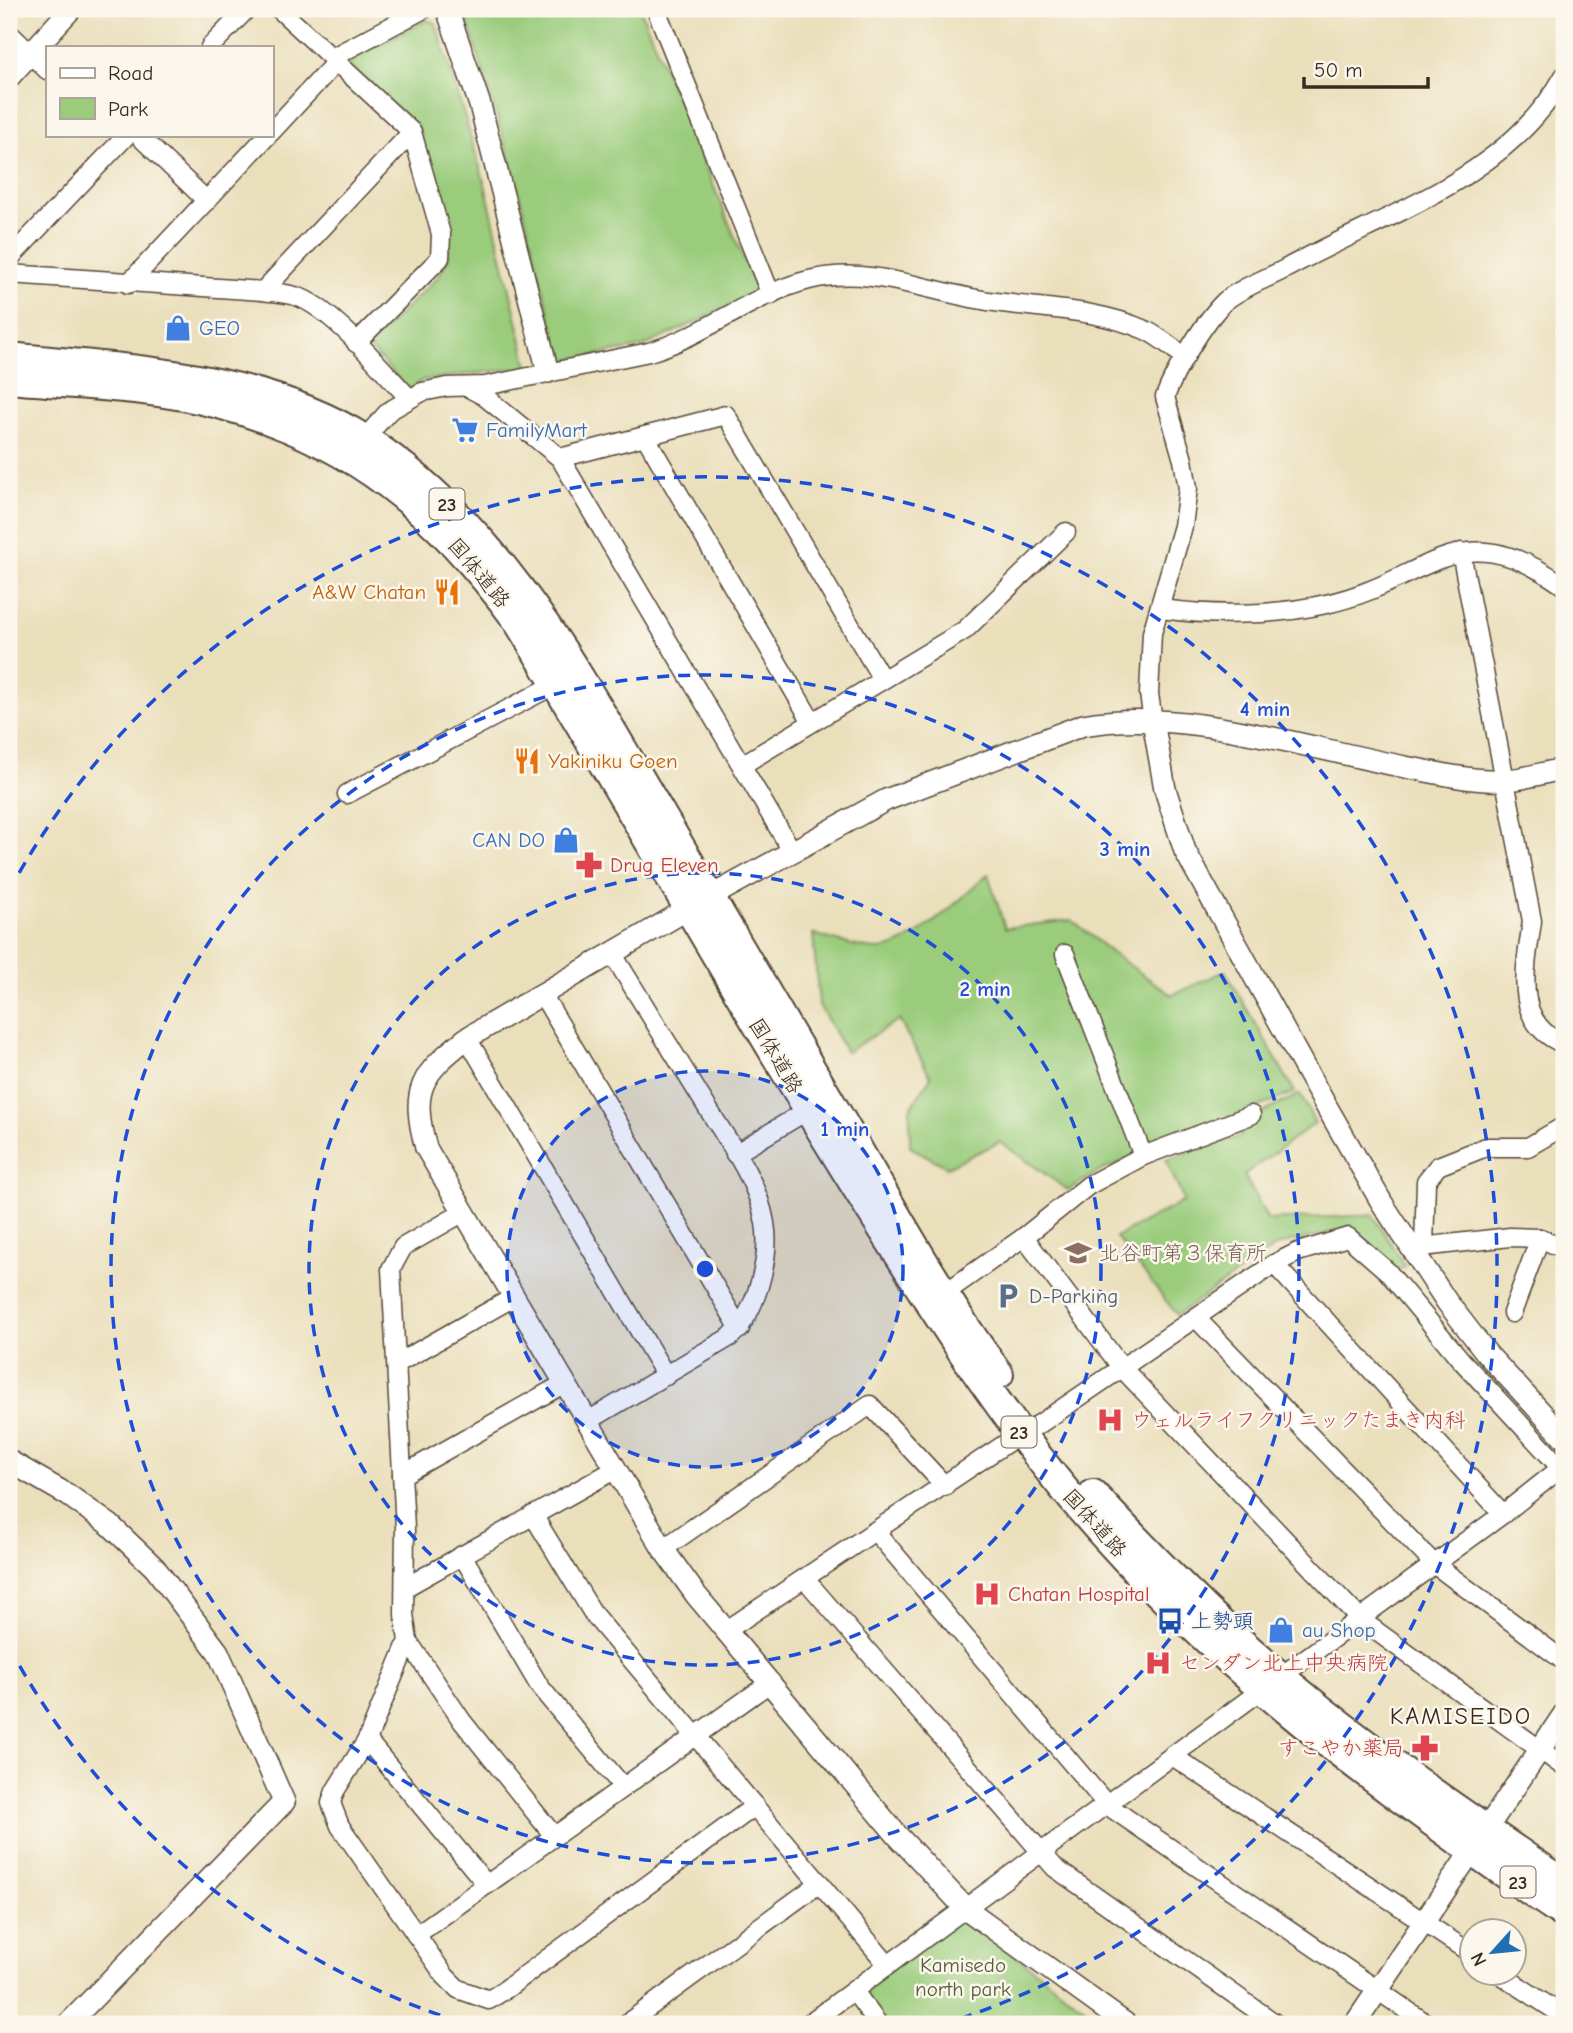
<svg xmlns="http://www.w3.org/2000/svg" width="1573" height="2033" viewBox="0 0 1573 2033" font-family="'Comic Neue','Klee One',sans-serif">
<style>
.green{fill:#9acc7b;stroke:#6a7b4c;stroke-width:2}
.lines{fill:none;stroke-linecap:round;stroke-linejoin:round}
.minor-casing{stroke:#554536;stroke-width:21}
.tertiary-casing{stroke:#554536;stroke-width:24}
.primary-casing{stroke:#554536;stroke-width:32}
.minor{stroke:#fff;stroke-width:18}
.tertiary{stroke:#fff;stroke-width:21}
.primary{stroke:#fff;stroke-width:28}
.ring{fill:none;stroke:#1d4ed8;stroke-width:3.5;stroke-dasharray:12 9}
.labels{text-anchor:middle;stroke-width:5;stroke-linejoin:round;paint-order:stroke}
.shield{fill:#fbf7ec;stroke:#75685c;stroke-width:2}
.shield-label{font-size:19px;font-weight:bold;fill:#3b2a1e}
.shop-label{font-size:21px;fill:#366cbe;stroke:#fbf7ec;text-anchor:start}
.street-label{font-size:21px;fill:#3b2a1e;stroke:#fbf7ec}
.food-label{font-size:21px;fill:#c56008;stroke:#fbf7ec;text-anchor:end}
.health-label{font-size:21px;fill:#be3a42;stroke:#fbf7ec;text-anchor:start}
.education-label{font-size:21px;fill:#785e54;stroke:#fbf7ec;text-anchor:start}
.service-label{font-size:21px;fill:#4e5e75;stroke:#fbf7ec;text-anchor:start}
.transit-label{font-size:21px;fill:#164399;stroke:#fbf7ec;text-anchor:start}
.park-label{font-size:21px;fill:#585b3a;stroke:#fbf7ec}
.quarter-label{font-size:24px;letter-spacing:2px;fill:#3b2a1e;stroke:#fbf7ec}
.centre{fill:#1d4ed8;stroke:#fbf7ec;stroke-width:3.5}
.ring-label{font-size:21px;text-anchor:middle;font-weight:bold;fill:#1d4ed8;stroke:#fbf7ec;stroke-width:5;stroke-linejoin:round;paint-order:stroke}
</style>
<rect width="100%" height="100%" fill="#fbf7ec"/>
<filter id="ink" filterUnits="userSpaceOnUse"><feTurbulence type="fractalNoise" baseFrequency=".0143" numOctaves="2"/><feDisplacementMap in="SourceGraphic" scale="14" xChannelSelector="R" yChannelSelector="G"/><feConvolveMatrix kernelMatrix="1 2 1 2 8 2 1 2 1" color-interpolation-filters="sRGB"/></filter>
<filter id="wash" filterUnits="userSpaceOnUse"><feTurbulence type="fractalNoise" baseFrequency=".00686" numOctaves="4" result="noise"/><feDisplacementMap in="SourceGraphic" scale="28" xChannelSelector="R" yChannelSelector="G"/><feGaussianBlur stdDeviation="1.57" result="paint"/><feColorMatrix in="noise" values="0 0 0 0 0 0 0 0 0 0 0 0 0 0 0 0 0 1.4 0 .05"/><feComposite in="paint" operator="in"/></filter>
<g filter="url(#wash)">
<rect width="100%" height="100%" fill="#eadfbb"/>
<g class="green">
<path d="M464,9H640L758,293L642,347L561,361L514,173Z"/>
<path d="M427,20L436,23L485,184L528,367L422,380L409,390L368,346L438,277L449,258L448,242L418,128L345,61Z"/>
<path d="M988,874L1005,928L1072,920L1112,953L1172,995L1225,971L1295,1092L1102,1170L1068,1190L1000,1142L947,1167L910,1147V1109L931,1077L899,1020L846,1052L819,1005L813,934C833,939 856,948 877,949C909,951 965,895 988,874Z"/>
<path d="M1300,1094L1315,1123L1244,1175L1268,1220L1373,1215L1405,1266L1396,1271L1351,1228L1278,1245L1177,1315L1116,1237L1184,1201L1166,1160L1242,1136L1239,1124Z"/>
<path d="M956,1922H971L1105,2024H883L859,1992Z"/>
</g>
</g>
<g filter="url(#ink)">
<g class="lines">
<g class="minor-casing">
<g id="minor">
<path d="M279,9L412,132L441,234L440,258L356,343"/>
<path d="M656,9L771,295"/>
<path d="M9,33L47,70"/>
<path d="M210,47L247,9"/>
<path d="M333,57L424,9"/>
<path d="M271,132L337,61"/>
<path d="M138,135L207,201"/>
<path d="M9,259L127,135"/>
<path d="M9,274L263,291C276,293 290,293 301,298C336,313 382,370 409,398"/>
<path d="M128,284L268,135"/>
<path d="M263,291L412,132"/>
<path d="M467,387L484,396L560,458L792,851"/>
<path d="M645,436L812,722"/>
<path d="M364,439L389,411L422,392L447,387L485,386L649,352C705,336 752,294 809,280C871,265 928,292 988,301C1039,309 1096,308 1145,330C1159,336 1172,348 1185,357"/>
<path d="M560,458L726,415L882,679"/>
<path d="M1461,552L1532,921C1526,967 1511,1023 1564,1044"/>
<path d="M1161,609C1214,616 1274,616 1326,604C1428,582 1457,509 1564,586"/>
<path d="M1153,721L1149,694L1152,633L1183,526L1188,488L1183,460L1165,397C1175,370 1204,322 1224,302C1240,288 1266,279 1285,269C1382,215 1507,179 1564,76"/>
<path d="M742,765L965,630L1066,532"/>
<path d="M347,794L556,684"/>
<path d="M1065,954L1143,1156"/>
<path d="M542,994L740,1329"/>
<path d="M467,1038L666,1376"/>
<path d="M735,1154L808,1110"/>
<path d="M464,1212L403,1247L391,1269L405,1528L404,1614L408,1641L462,1721L554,1836"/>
<path d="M1024,1237L1121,1367L1361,1620L1564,1767"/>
<path d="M1424,1247L1426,1181L1438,1166L1486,1147H1528L1564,1126"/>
<path d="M1413,1248L1510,1237L1540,1238L1564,1249"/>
<path d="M1274,1264L1503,1514"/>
<path d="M945,1293L1024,1237L1089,1185L1143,1156L1251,1115"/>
<path d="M1512,1313L1540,1238"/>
<path d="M1196,1318L1434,1564L1564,1661"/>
<path d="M398,1363L514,1297"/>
<path d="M588,1421L730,1337C756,1314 771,1257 765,1223C758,1180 727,1140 705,1104C674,1053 643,1003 612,953"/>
<path d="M1038,1425L1274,1264L1298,1252L1348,1237L1387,1271L1461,1360L1561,1468L1503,1514L1280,1677"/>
<path d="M402,1475L565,1383"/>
<path d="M533,1515L594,1615L888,1965"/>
<path d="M876,1532L1107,1805L1427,2024"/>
<path d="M663,1549L870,1405L945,1486"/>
<path d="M462,1555L540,1687L623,1787"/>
<path d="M805,1579L1055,1868L1276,2024"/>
<path d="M406,1587L616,1469"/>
<path d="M727,1630L1020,1434"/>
<path d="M408,1641L367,1740L335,1791L331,1803L340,1826L445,1976L458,1989L489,2000L506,1989L755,1806"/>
<path d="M367,1740L487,1885"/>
<path d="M1174,1757L1472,1954"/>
<path d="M416,1935L771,1682"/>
<path d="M1500,1974L1564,2016"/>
<path d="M854,1991L878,2024"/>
<path d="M626,2024L820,1883"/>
<path d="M808,2024L1263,1689"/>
</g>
</g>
<g class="tertiary-casing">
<g id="tertiary">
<path d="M447,9L480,105L548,372"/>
<path d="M9,77L71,9"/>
<path d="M1153,721L1165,789L1185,851L1317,1090L1382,1203L1447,1302L1488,1355L1564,1437"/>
<path d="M9,1461L68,1495L110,1525L155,1568L218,1652L284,1802L68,2024"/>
<path d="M1126,2024L965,1908L897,1835L696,1595L663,1549L426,1148C410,1089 421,1074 467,1038L688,909L886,800L1083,725C1185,707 1305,748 1405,767C1438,773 1473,782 1506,780C1525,779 1545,772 1564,769"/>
<path d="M1355,2024L1564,1714"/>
</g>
</g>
<g class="primary-casing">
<g id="primary">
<path d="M9,357C129,369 261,374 366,440C500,526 576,671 655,804C718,910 781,1017 843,1123C892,1208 940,1295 999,1374"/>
<path d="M9,379C78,385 152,386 219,404C355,441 435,509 517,620C632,808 739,1000 856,1187C924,1295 991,1402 1073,1500C1212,1666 1387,1794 1564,1914"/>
<path d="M1093,1494C1153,1558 1213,1620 1280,1676C1370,1752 1468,1817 1564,1883"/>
</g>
</g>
<use href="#minor" class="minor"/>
<use href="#tertiary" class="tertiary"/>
<use href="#primary" class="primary"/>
</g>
</g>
<circle cx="705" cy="1269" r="198" fill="#1d4ed8" fill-opacity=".12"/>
<g class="ring">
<circle cx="705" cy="1269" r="198"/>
<circle cx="705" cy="1269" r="396"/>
<circle cx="705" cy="1269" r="594"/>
<path d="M460 2022A792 792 0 0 1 9 1647M9 891A792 792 0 1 1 950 2022"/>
</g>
<defs>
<g id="shop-bare" transform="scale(2.1)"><path d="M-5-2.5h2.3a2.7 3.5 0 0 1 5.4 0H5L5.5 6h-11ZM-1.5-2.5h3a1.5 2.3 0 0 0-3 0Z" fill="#3f7fe0" stroke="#fbf7ec" stroke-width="2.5" paint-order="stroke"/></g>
<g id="supermarket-bare" transform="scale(2.1)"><path d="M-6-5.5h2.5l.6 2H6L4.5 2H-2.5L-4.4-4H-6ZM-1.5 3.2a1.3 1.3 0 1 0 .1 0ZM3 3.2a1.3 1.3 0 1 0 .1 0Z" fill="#3f7fe0" stroke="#fbf7ec" stroke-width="2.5" paint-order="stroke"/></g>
<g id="restaurant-bare" transform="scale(2.1)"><path d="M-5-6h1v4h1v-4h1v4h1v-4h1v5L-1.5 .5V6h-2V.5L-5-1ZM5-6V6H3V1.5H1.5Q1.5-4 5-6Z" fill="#e8710a" stroke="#fbf7ec" stroke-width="2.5" paint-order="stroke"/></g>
<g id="pharmacy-bare" transform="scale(2.1)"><path d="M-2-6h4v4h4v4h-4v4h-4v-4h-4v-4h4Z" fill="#e0444e" stroke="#fbf7ec" stroke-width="2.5" paint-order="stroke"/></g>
<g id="school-bare" transform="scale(2.1)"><path d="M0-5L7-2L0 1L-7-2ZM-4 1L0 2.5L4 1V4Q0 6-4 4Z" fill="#8d6e63" stroke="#fbf7ec" stroke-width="2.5" paint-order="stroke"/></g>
<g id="parking-bare" transform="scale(2.1)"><path d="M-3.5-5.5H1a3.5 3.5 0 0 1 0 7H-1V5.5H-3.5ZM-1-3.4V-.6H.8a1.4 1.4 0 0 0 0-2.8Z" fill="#5c6f8a" stroke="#fbf7ec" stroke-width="2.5" paint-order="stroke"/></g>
<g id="hospital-bare" transform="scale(2.1)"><path d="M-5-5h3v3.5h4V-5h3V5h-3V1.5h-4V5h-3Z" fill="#e0444e" stroke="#fbf7ec" stroke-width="2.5" paint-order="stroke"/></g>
<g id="bus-bare" transform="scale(2.1)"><path d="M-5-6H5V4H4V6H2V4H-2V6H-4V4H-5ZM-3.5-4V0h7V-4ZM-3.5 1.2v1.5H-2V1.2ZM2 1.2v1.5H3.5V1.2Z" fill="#1a4fb4" stroke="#fbf7ec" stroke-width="2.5" paint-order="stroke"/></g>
</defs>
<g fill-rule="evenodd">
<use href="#shop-bare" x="178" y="328"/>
<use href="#supermarket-bare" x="465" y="430"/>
<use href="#restaurant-bare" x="447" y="592"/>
<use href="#restaurant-bare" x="527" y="761"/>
<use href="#shop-bare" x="566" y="840"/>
<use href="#pharmacy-bare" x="589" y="865"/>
<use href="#school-bare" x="1078" y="1253"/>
<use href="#parking-bare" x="1008" y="1296"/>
<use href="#hospital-bare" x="1110" y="1420"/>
<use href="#hospital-bare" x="987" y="1594"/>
<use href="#bus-bare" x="1170" y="1621"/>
<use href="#shop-bare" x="1281" y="1630"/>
<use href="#hospital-bare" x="1158" y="1663"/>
<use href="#pharmacy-bare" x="1425" y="1748"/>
</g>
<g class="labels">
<g class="shield">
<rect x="429.5" y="488.5" width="35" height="31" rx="5"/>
<rect x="1001.5" y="1416.5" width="35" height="31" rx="5"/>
<rect x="1500.5" y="1866.5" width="35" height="31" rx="5"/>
</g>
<g class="shield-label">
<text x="447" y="511">23</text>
<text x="1019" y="1439">23</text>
<text x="1518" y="1889">23</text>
</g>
<g class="shop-label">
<text x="199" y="335">GEO</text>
<text x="486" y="437">FamilyMart</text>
<text x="545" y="847" text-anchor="end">CAN DO</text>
<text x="1302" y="1637">au Shop</text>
</g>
<g class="street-label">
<text transform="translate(479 573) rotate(50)" y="7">国体道路</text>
<text transform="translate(776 1056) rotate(59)" y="7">国体道路</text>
<text transform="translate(1095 1523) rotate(48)" y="7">国体道路</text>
</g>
<g class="food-label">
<text x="426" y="599">A&amp;W Chatan</text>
<text x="548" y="768" text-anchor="start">Yakiniku Goen</text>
</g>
<g class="health-label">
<text x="610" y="872">Drug Eleven</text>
<text x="1131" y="1427">ウェルライフクリニックたまき内科</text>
<text x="1008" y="1601">Chatan Hospital</text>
<text x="1179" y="1670">センダン北上中央病院</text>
<text x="1404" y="1755" text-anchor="end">すこやか薬局</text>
</g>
<g class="education-label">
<text x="1099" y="1260">北谷町第３保育所</text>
</g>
<g class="service-label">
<text x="1029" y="1303">D-Parking</text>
</g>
<g class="transit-label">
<text x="1191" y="1628">上勢頭</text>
</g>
<g class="park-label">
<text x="963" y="1972">Kamisedo<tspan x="963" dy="24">north park</tspan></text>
</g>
<g class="quarter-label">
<text x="1461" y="1724">KAMISEIDO</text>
</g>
</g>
<circle cx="705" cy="1269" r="10" class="centre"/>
<g class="ring-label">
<text x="1265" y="716">4 min</text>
<text x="1125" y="856">3 min</text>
<text x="985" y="996">2 min</text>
<text x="845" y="1136">1 min</text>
</g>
<rect width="1573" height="2033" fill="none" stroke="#fbf7ec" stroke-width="35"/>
<rect x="46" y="46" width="228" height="91" fill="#fbf7ec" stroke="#aea59a" stroke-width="2"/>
<rect x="60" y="68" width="35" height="10" fill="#ffffff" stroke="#aea59a" stroke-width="2"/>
<text x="108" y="80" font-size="21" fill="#3b2a1e">Road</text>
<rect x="60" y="98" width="35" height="21" fill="#9acc7b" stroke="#aea59a" stroke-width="2"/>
<text x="108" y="116" font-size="21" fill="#3b2a1e">Park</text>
<g transform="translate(1493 1952) rotate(243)"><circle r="33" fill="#fbf7ec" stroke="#aea59a" stroke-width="2"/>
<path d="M0-5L12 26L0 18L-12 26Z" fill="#1f6fb2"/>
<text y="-10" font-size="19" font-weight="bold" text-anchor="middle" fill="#3b2a1e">N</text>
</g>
<path d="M1304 77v10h124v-10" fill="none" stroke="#3b2a1e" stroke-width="3.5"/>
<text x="1314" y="77" font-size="21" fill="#3b2a1e" stroke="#fbf7ec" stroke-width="5" paint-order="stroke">50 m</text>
</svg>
